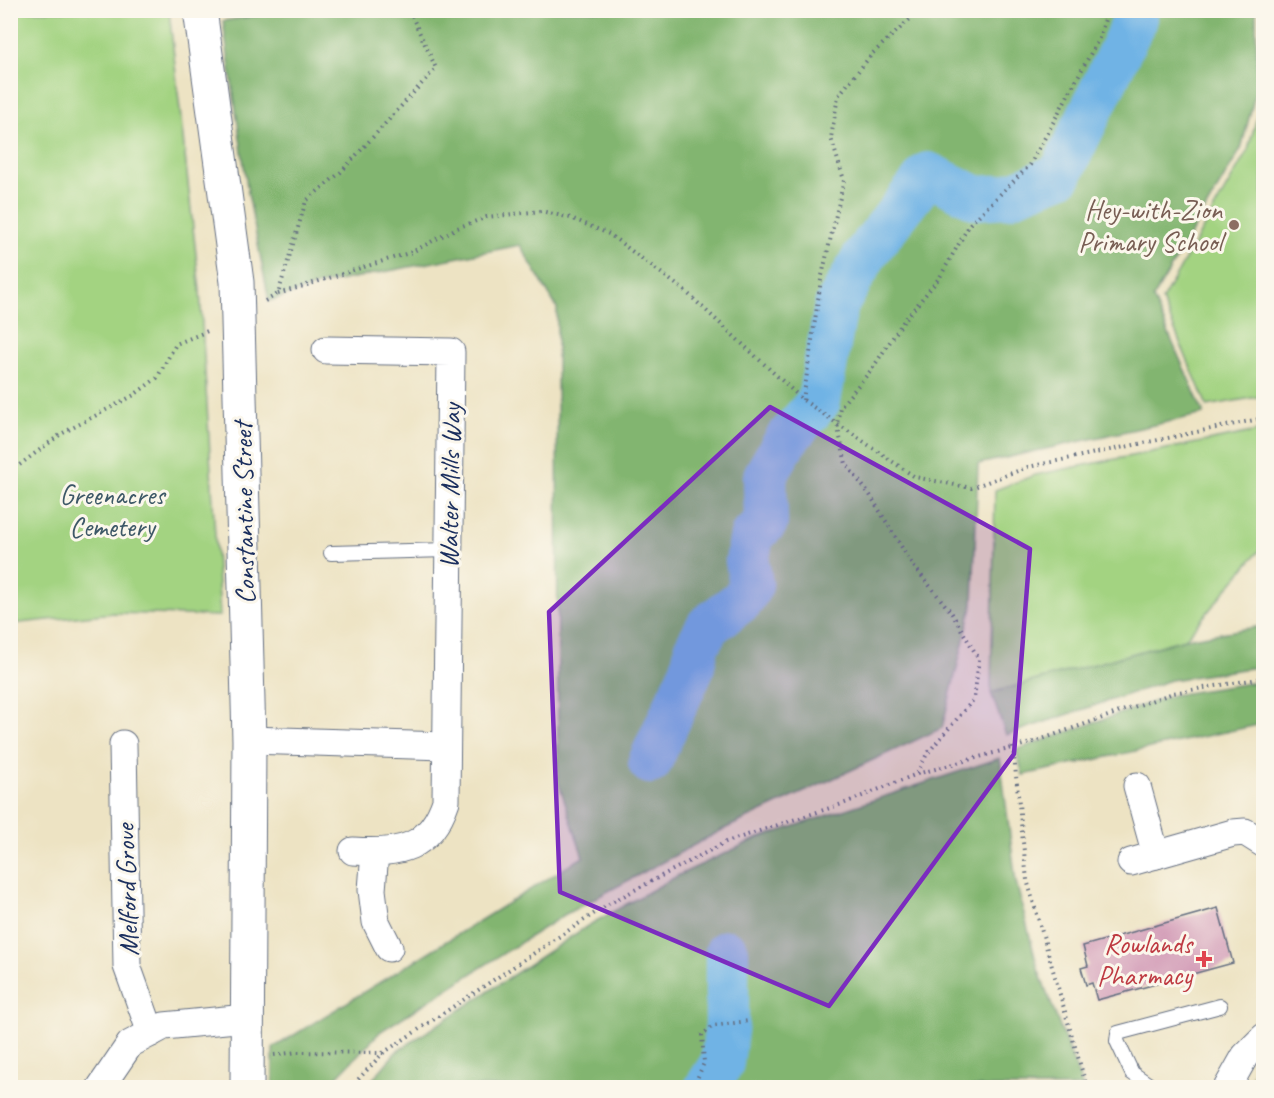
<svg xmlns="http://www.w3.org/2000/svg" width="1274" height="1098" viewBox="0 0 1274 1098" font-family="Caveat,sans-serif">
<style>
.green{fill:#a3d381;stroke:#5f8170;stroke-width:1.5}
.forest{fill:#82b56f;stroke:#4e7266;stroke-width:1.5}
.lines{fill:none;stroke-linecap:round;stroke-linejoin:round}
.river{stroke:#70b3e5;stroke-width:44}
.building{fill:#d199b5}
.service-casing{stroke:#646e81;stroke-width:16}
.minor-casing{stroke:#646e81;stroke-width:29}
.tertiary-casing{stroke:#646e81;stroke-width:35}
.path{stroke:#646e81;stroke-width:4;stroke-dasharray:1.5 4.5;stroke-linecap:butt}
.service{stroke:#fff;stroke-width:14}
.minor{stroke:#fff;stroke-width:27}
.tertiary{stroke:#fff;stroke-width:33}
.marked{fill:#7b2cbf;fill-opacity:0.2;stroke:#7b2cbf;stroke-width:4.5;stroke-linejoin:round}
.education-dot{fill:#8d6e63;stroke:#fbf7ec;stroke-width:2}
.health-dot{fill:#e0444e;stroke:#fbf7ec;stroke-width:2}
.labels{text-anchor:middle;stroke-width:6;stroke-linejoin:round;paint-order:stroke}
.education-label{font-size:28px;fill:#785e54;stroke:#fbf7ec;text-anchor:end}
.street-label{font-size:28px;fill:#1b2f5e;stroke:#fbf7ec}
.park-label{font-size:28px;fill:#3d5867;stroke:#fbf7ec}
.health-label{font-size:28px;fill:#be3a42;stroke:#fbf7ec;text-anchor:end}
</style>
<rect width="100%" height="100%" fill="#fbf7ec"/>
<filter id="ink" filterUnits="userSpaceOnUse"><feTurbulence type="fractalNoise" baseFrequency=".0167" numOctaves="2"/><feDisplacementMap in="SourceGraphic" scale="12" xChannelSelector="R" yChannelSelector="G"/><feConvolveMatrix kernelMatrix="1 2 1 2 8 2 1 2 1" color-interpolation-filters="sRGB"/></filter>
<filter id="wash" filterUnits="userSpaceOnUse"><feTurbulence type="fractalNoise" baseFrequency=".008" numOctaves="4" result="noise"/><feDisplacementMap in="SourceGraphic" scale="24" xChannelSelector="R" yChannelSelector="G"/><feGaussianBlur stdDeviation="1.35" result="paint"/><feColorMatrix in="noise" values="0 0 0 0 0 0 0 0 0 0 0 0 0 0 0 0 0 1.4 0 .05"/><feComposite in="paint" operator="in"/></filter>
<g filter="url(#wash)">
<rect width="100%" height="100%" fill="#ede3c3"/>
<g class="green">
<path d="M10,11H169L200,291L220,616L113,613L11,624Z"/>
<path d="M1263,95V396L1207,406L1162,300L1248,150Z"/>
<path d="M1263,430V546L1185,639L991,693L995,490L1035,475Z"/>
<path d="M1263,1058V1073L1259,1087H1251L1252,1075Z"/>
</g>
<g class="forest">
<path d="M293,10L1256,11L1257,87L1241,149L1153,298L1204,414L978,464L973,604L942,728L722,830L564,915L381,1031L326,1088L273,1087V1048L583,857L558,781L557,308L520,245L323,284L269,301L248,193L223,21Z"/>
<path d="M1263,626V666L1171,680L1006,735L991,693L1185,639Z"/>
<path d="M1263,681V724L1023,775L1016,750L1173,695Z"/>
<path d="M1000,758L1016,882L1038,969L1083,1087H366L396,1052L589,925L679,875L756,839Z"/>
</g>
<g class="lines">
<g class="river">
<path d="M650,762L692,669L697,646L708,626L742,600L751,585L747,561L752,536L766,522L765,476L786,440L819,401L836,306L867,252L928,174L977,198L1007,196L1060,175L1134,22L1137,10"/>
<path d="M706,1088L722,1063L727,1023V952"/>
</g>
</g>
<g id="blocks">
<path class="building" d="M1218,908L1233,963L1097,1000L1092,983L1086,985L1081,968L1088,966L1083,946Z"/>
</g>
</g>
<g filter="url(#ink)">
<use href="#blocks" fill-opacity="0" stroke="#646e81" stroke-width="1.5"/>
<g class="lines">
<g class="service-casing">
<g id="service">
<path d="M331,553L448,550"/>
<path d="M1154,1088L1132,1073L1117,1041L1118,1033L1220,1006"/>
</g>
</g>
<g class="minor-casing">
<g id="minor">
<path d="M326,350L451,352L446,801C430,849 400,854 353,851"/>
<path d="M249,740L445,746"/>
<path d="M123,744L127,966L151,1033"/>
<path d="M1137,786L1156,855"/>
<path d="M375,852L372,890L376,922L389,948"/>
<path d="M1131,862L1233,833L1245,832L1264,844"/>
<path d="M100,1088L130,1044L164,1026L246,1018"/>
<path d="M1227,1088L1245,1056L1264,1037"/>
</g>
</g>
<g class="tertiary-casing">
<path id="tertiary" d="M200,10L237,282L249,740L247,1088"/>
</g>
<g class="path">
<path d="M278,294L412,252L457,228L487,217L541,211L571,218L609,234L685,291L803,400L915,477L971,488L1028,467L1264,418"/>
<path d="M265,301L278,294L306,201L341,172L436,68L409,10"/>
<path d="M803,400L821,280L844,180L831,138L838,96L873,53L920,10"/>
<path d="M10,472L61,434L134,395L157,378L176,344L210,330"/>
<path d="M1013,747L1027,880L1087,1088"/>
<path d="M917,773L927,754L974,699L979,659L951,612L912,564L870,495L846,464L837,424L840,407L872,369L903,322L940,277L970,224L1030,165L1099,38L1108,10"/>
<path d="M274,1055L297,1052L383,1053"/>
<path d="M350,1088L383,1053L610,903L726,842L845,803L917,774L1034,742L1173,693L1264,678"/>
<path d="M693,1088L704,1063L702,1035L713,1026L748,1021"/>
</g>
<use href="#service" class="service"/>
<use href="#minor" class="minor"/>
<use href="#tertiary" class="tertiary"/>
</g>
</g>
<path class="marked" d="M770,407L1030,549L1014,754L829,1006L560,892L549,612Z"/>
<circle class="education-dot" cx="1234" cy="225" r="6"/>
<path class="health-dot" d="M1201 950h6v6h6v6h-6v6h-6v-6h-6v-6h6z"/>
<g class="labels">
<g class="education-label">
<text x="1222" y="219">Hey-with-Zion<tspan x="1222" dy="32">Primary School</tspan></text>
</g>
<g class="street-label">
<text transform="translate(449 486) rotate(-89)" y="10">Walter Mills Way</text>
<text transform="translate(243 513) rotate(-91)" y="10">Constantine Street</text>
<text transform="translate(126 890) rotate(-92)" y="10">Melford Grove</text>
</g>
<g class="park-label">
<text x="112" y="504">Greenacres<tspan x="112" dy="32">Cemetery</tspan></text>
</g>
<g class="health-label">
<text x="1192" y="953">Rowlands<tspan x="1192" dy="32">Pharmacy</tspan></text>
</g>
</g>
<rect width="1274" height="1098" fill="none" stroke="#fbf7ec" stroke-width="36"/>
</svg>
